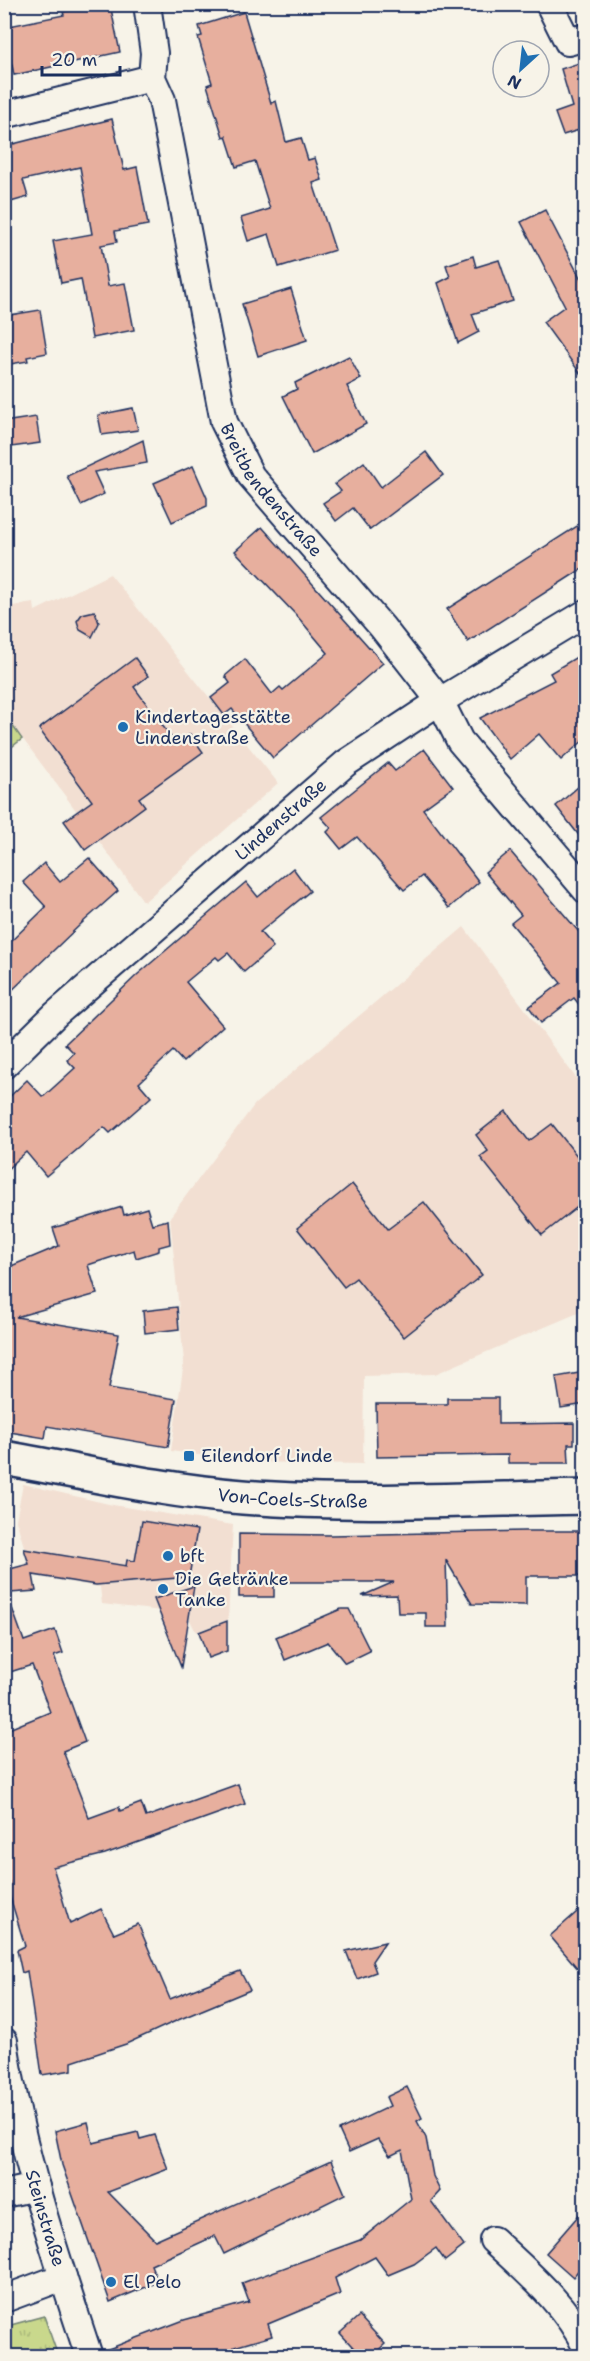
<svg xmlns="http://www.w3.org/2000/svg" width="590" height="2361" viewBox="0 0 590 2361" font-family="'Shantell Sans',sans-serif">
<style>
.built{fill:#f2dfd2}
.park{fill:url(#park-tufts);stroke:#728475;stroke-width:1.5}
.building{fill:#e7af9e;stroke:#1b2f5e;stroke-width:1.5}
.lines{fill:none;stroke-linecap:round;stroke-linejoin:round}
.minor-casing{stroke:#1b2f5e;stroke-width:30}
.secondary-casing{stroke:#1b2f5e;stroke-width:38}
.minor{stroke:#f7f3e8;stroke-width:26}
.secondary{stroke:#f7f3e8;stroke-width:33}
.poi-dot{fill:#1f6fb2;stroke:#f7f3e8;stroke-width:2}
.labels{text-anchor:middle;stroke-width:4.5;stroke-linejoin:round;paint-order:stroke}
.street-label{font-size:18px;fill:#1b2f5e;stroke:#f7f3e8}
.poi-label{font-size:18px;fill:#1b2f5e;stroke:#f7f3e8;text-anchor:start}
</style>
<defs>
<pattern id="park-tufts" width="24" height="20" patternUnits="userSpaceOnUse" patternTransform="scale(1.5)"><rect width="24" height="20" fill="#c9d88c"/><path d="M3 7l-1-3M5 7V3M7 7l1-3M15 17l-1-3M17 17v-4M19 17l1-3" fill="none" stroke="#acba7b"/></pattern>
</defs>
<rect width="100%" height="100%" fill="#f7f3e8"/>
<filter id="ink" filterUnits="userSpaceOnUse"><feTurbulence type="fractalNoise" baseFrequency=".0167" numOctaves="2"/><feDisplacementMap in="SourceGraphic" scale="12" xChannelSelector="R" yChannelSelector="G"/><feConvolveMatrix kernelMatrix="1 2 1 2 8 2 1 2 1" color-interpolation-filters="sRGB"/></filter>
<g filter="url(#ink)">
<g class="built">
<path d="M110,574L278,783L144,902L5,715V607L34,603L35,611Z"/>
<path d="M464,927L585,1090V1310L435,1374L364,1376L363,1464L248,1462L171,1451L184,1362L170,1217L255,1104Z"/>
<path d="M23,1484L113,1505L233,1525L228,1620L196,1632L187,1614L102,1604L100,1587L33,1576L16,1520Z"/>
</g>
<g class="park">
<path d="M5,715L22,739L5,752H4Z"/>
<path d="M44,2316L58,2356H5V2340L11,2325Z"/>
</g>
<g class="building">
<path d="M97,4H110L120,52L14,75L4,27L64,15L63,12Z"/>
<path d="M244,12L271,103L276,101L286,142L301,138L308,160L315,158L322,180L313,183L335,250L279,267L269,234L248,241L241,218L270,209L255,161L236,167L226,136L223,137L207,85L212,83L198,37L202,36L199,26Z"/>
<path d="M585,61V134H580L579,130L563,135L555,113L572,107L561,69Z"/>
<path d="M112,119L124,170L137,167L148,225L115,231L117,242L101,245L108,286L125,283L134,330L92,338L81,279L61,283L53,241L92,234L80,167L23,180L28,197L4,204V136L11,135L13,144Z"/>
<path d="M545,210L585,287V380L543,322L565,306L521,222Z"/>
<path d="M473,256L476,267L499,260L513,301L472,314L479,332L458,343L438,283L450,277L446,265Z"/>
<path d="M291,289L307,340L258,356L242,304Z"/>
<path d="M40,310L47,353L27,357L28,361L4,365V316Z"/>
<path d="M349,356L361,379L347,386L366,424L312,454L283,396L297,389L295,383Z"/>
<path d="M133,408L138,430L102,435L98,415Z"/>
<path d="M36,417L40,443L4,448V422Z"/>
<path d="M143,440L147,463L94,472L104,494L81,505L67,476Z"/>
<path d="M426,452L443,475L370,530L353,508L336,521L323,503L341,491L335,484L364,462L381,487Z"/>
<path d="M193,466L207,498V506L172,522L154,483Z"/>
<path d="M585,521V567L468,642L447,609Z"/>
<path d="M262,527L383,663L273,758L232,709L224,715L211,698L230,683L225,676L245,659L272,694L280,687L283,690L328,653L297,616L235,551Z"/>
<path d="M95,611L99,623L92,637L80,630L77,621L82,614Z"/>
<path d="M585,652V739L561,760L539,734L510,759L480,718L554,680L550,673Z"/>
<path d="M135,658L148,676L134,687L176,744L190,734L203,752L139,798L145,806L85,850L64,821L92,801L39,729Z"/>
<path d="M424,749L453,787L423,809L479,882L449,908L422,876L404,890L357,837L341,849L327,832L331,828L321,817L388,763L395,771Z"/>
<path d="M585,781V843L556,806Z"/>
<path d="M510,851L585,939V1012L574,998L541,1023L529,1007L561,983L511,923L521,915L485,872Z"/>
<path d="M89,858L118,891L82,923L4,998V948L46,907L23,882L44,863L60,882Z"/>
<path d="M293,868L310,891L260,932L273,947L244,972L228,953L219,960L216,957L186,982L223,1026L183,1062L173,1051L139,1083L151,1097L110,1133L104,1127L46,1176L26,1152L4,1172V1102L27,1080L43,1097L75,1068L67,1060L74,1053L65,1044L137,975L246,882L258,897Z"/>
<path d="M506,1111L529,1141L552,1124L585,1166V1201L542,1235L480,1157L488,1151L476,1135Z"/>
<path d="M352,1184L388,1229L424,1202L482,1275L404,1337L356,1278L344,1287L297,1228Z"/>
<path d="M122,1207L124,1215L147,1208L152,1224L168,1220L170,1244L159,1247V1251L136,1258L134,1250L88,1265L97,1294L16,1317L119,1334L109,1388L176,1399L168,1447L47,1426L45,1438L4,1431V1269L59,1246L53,1228Z"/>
<path d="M177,1307L179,1329L145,1333L143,1311Z"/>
<path d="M585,1372V1404L561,1408L556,1377Z"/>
<path d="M447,1398H498V1424L574,1423V1444H568L569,1463H508V1455L377,1457L376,1404H447Z"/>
<path d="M142,1521L197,1530L189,1577L96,1585L33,1575L36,1591L10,1593L6,1570L29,1564L24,1549L126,1566L127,1560L135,1561Z"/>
<path d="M524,1531H585V1576H526V1605L472,1604L446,1560L448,1627H426V1613H398L397,1595L362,1596L394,1582H274V1597H239V1534L331,1535Z"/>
<path d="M194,1586L181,1667L154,1599Z"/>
<path d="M4,1594H7L24,1641L55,1630L63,1653L54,1656L85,1742L63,1751L89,1818L119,1807L120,1811L141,1803L146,1817L238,1784L245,1804L105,1854L53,1867L70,1924L101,1909L114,1934L138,1924L170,1999L240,1971L250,1990L178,2020L126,2044L72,2062V2070L42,2075L27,1971L22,1973L17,1950L25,1946L7,1887L10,1886L4,1865V1731L50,1712L32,1665L4,1674Z"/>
<path d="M341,1609H349L370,1651L345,1663L328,1642L285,1660L276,1637Z"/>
<path d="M227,1621V1651L208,1658L199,1632Z"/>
<path d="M585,1905V1977L550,1936Z"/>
<path d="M385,1942L372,1961L376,1972L357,1979L346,1951Z"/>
<path d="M407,2087L422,2118L417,2121L426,2138L433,2176L440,2191L431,2201L464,2246L445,2261L436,2248L414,2264L388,2275L375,2257L335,2278L340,2294L268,2324L272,2336L234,2347L235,2356H104L103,2351L184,2320L249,2302L242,2283L360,2240L411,2199L402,2150L390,2156L378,2139L349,2152L339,2130L390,2106L386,2097Z"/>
<path d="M88,2122L93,2143L138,2132L140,2139L155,2135L168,2169L108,2192L155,2240L331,2161L345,2194L224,2254L215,2236L151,2265L158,2282L110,2302L62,2165L55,2131Z"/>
<path d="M585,2208V2262L573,2277L546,2253Z"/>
<path d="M359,2316L385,2344L372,2356H361L340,2333Z"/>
</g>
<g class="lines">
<g class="minor-casing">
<g id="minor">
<path id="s1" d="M147,4L154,53L152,78L162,100L224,422L251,476L382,627L440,701L460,741L586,890"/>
<path d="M549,4L568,42L586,37"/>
<path d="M4,115L152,78"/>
<path id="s2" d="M4,1065L56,1014L346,763L440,701L586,613"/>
<path id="s3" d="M4,2041C20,2149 55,2254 89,2356"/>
<path d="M4,2194L36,2187"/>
<path d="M493,2240C526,2271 566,2304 586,2347"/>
<path d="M4,2299L63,2277"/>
</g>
</g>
<g class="secondary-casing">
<g id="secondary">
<path id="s4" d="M4,1458C83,1472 163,1491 243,1497C356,1506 472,1499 586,1497"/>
</g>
</g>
<use href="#minor" class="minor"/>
<use href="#secondary" class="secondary"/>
</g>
</g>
<g class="poi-dot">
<circle cx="123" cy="727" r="6"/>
<rect x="183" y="1450" width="12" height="12" rx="3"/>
<circle cx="168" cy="1556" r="6"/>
<circle cx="163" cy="1589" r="6"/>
<circle cx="111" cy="2282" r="6"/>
</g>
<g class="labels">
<g class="street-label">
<text dy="6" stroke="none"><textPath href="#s1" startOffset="510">Breitbendenstraße</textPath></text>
<text dy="6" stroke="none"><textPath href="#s2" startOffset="370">Lindenstraße</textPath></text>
<text dy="6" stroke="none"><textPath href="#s4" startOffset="292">Von-Coels-Straße</textPath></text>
<text dy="6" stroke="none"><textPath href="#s3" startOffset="182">Steinstraße</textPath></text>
</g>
<g class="poi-label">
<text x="135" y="723">Kindertagesstätte<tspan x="135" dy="21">Lindenstraße</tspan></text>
<text x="201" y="1462">Eilendorf Linde</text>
<text x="180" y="1562">bft</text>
<text x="175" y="1585">Die Getränke<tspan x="175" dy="21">Tanke</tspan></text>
<text x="123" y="2288">El Pelo</text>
</g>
</g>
<rect width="590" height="2361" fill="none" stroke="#f7f3e8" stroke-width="24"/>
<rect x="12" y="12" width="566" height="2337" fill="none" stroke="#1b2f5e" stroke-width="2" filter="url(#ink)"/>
<g transform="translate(521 69) rotate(207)"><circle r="28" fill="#f7f3e8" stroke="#9fa5b1" stroke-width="1.5"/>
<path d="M0-4.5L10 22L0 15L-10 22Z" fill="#1f6fb2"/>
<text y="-9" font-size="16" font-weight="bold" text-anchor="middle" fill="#1b2f5e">N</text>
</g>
<path d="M42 66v9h78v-9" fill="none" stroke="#1b2f5e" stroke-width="3"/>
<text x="51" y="66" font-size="18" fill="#1b2f5e" stroke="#f7f3e8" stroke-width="4.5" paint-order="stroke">20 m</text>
</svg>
